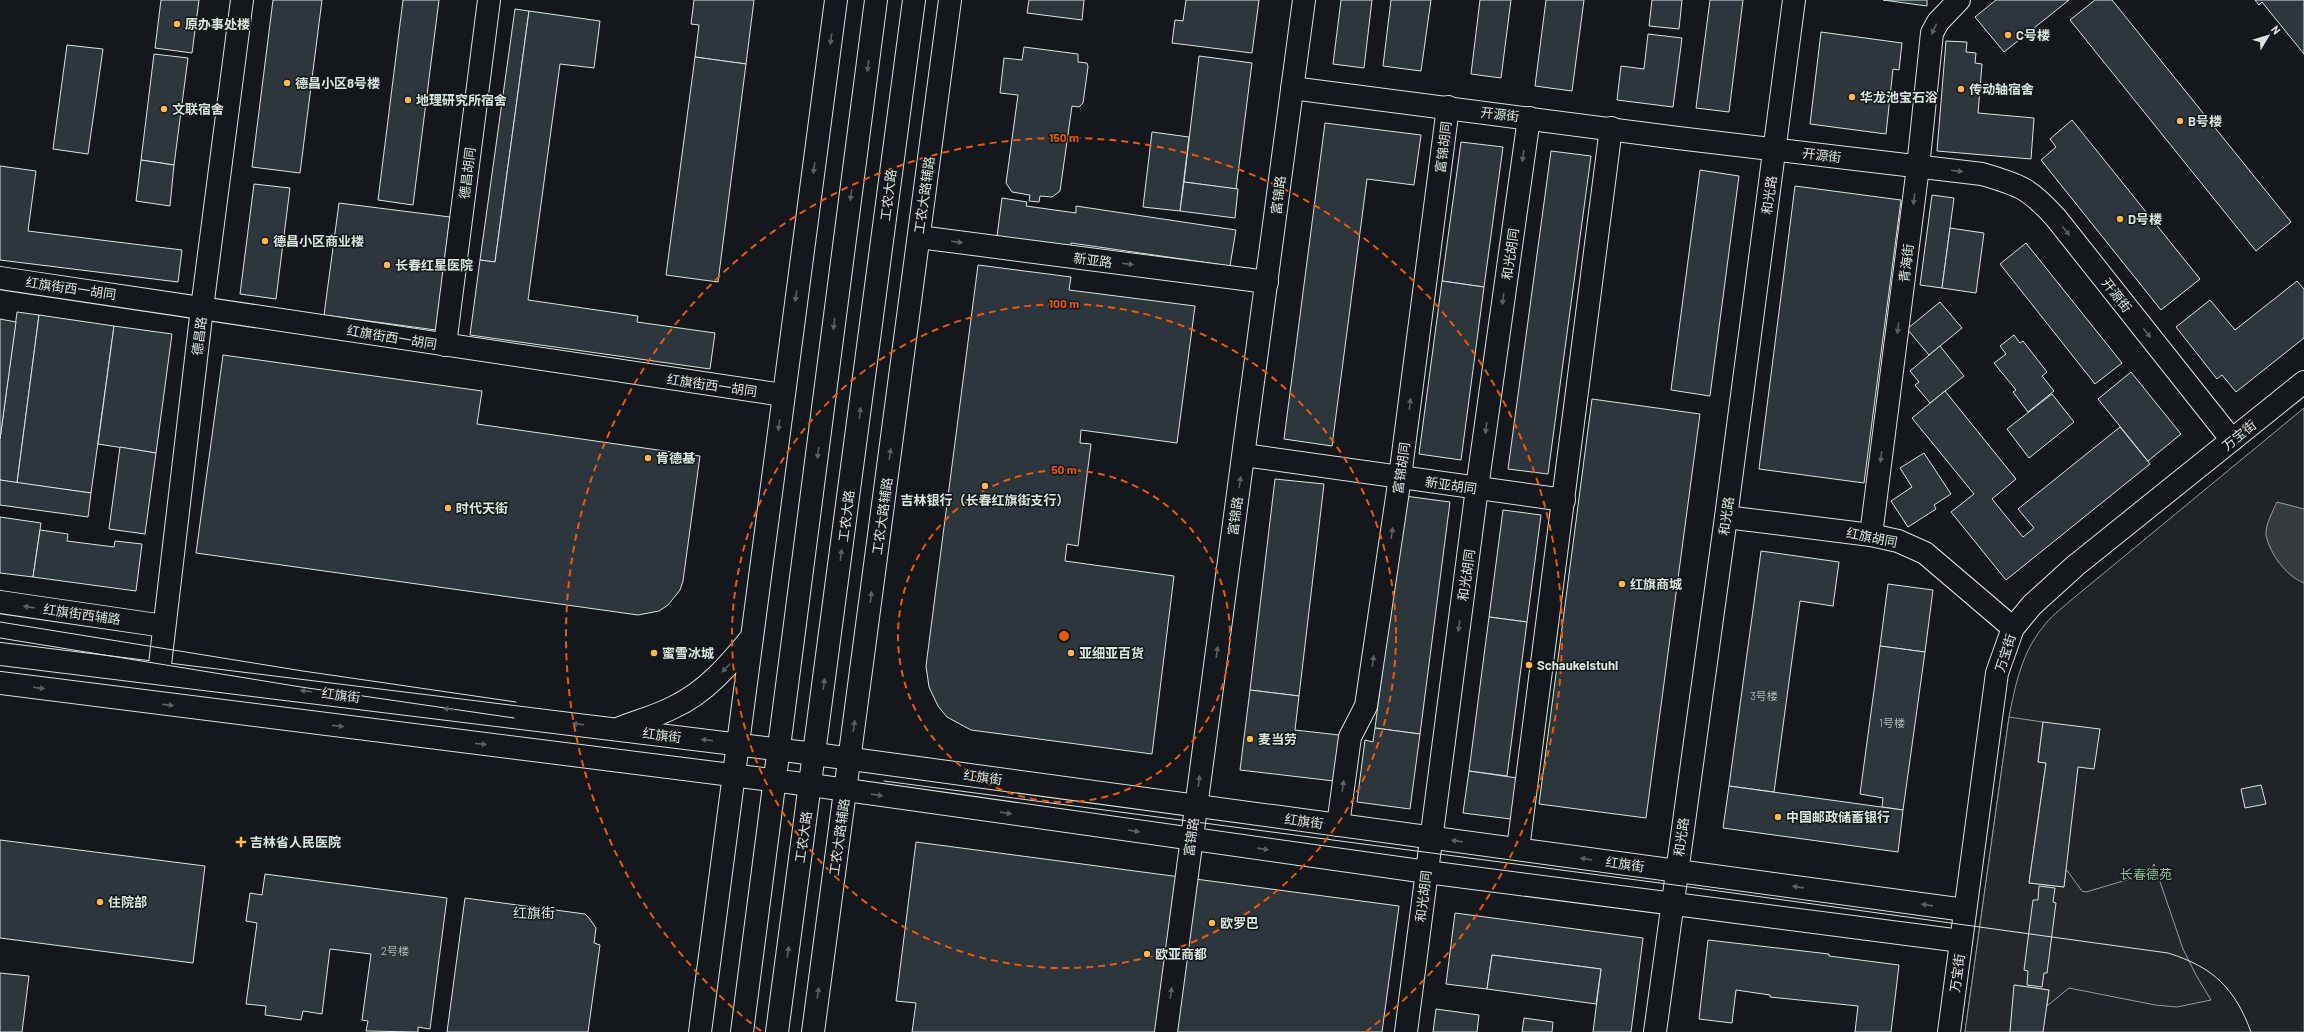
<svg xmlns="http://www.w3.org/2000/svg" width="2304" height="1032" viewBox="0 0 2304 1032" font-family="Barlow,'Noto Sans SC',sans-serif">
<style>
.green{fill:#202428;stroke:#939e99}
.parking{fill:#24282b;stroke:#939e99}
.water{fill:#363b3e;stroke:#939e99}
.building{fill:#2c363c;stroke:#d8e6dc}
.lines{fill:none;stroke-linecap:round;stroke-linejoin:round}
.minor-casing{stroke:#d8e6dc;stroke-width:24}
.major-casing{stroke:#d8e6dc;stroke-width:24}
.minor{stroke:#14181c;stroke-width:22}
.major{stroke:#14181c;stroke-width:22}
.tram{stroke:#d8e6dc;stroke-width:1}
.oneway{fill:#59605f}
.ring{fill:none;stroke:#e8590c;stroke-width:2;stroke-dasharray:7 5}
.poi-dot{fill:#ffb74d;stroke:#14181c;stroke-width:1.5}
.labels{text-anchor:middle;stroke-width:3;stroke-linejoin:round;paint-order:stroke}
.number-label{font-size:11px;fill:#adbab4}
.poi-label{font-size:13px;font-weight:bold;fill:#d8e6dc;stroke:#14181c;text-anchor:start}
.street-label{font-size:13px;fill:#d8e6dc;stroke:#14181c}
.park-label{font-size:13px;fill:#8ac095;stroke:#14181c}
.neighbourhood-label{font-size:14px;fill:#d8e6dc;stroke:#14181c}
.centre{fill:#e8590c;stroke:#14181c;stroke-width:2}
.ring-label{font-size:12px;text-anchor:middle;font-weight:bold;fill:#e8590c;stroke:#14181c;stroke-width:3;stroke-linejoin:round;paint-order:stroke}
</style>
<rect width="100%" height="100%" fill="#14181c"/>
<path class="green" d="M2304,408V1032H1965L2009,717C2015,686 2022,652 2043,627C2050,617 2061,609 2070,601Z"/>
<path class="parking" d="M2009,717L2043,722L2038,762L2046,763L2029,883L2064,887L2066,869L2082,891L2086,892L2150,873L2154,864L2183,949L2196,975L2211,1000L2177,1007L2155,1005L2069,988L2047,1006L2049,990L2015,985L2010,1032H1965Z"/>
<path class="water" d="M2277,502L2304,509V583C2286,576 2270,554 2266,535C2265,525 2273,511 2277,502Z"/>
<g class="building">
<path d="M161,0H199L192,53L155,48Z"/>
<path d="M273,0H322L300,173L252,167Z"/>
<path d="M403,0H439L413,205L378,200Z"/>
<path d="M694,0H754L746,64L695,57L699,25L691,24Z"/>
<path d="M1029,0H1084L1082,20L1027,13Z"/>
<path d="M1186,0H1259L1252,53L1172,43L1175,20L1183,21Z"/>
<path d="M1341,0H1372L1364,68L1333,64Z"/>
<path d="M1391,0H1431L1421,71L1383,66Z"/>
<path d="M1480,0H1511L1501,78L1471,74Z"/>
<path d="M1546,0H1584L1572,91L1535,86Z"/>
<path d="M1652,0H1682L1679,29L1649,26Z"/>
<path d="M1710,0H1743L1729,112L1696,108Z"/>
<path d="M1883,0H1927V6Z"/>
<path d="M1996,0H2069L2004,52L1975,17Z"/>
<path d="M2095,0H2112L2291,222L2256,251L2070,20Z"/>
<path d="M2255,0H2304V54L2262,2L2259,5Z"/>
<path d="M515,9L529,11L495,262L480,260Z"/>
<path d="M529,11L600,21L594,68L560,64L528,300L638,316L637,322L715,333L710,369L470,335L480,260L495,262Z"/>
<path d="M1821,32L1902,43L1899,70L1893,69L1886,134L1810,124Z"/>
<path d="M1648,34L1682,38L1673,107L1617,100L1621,66L1644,69Z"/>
<path d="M1946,41L1967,42L1966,52L1976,53L1975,63L1982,64L1978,113L2034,118L2031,159L1937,151Z"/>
<path d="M67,45L103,49L88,154L53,149Z"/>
<path d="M1024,47L1078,54V62L1087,63L1088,67L1083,103L1079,107L1072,106L1060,191L1052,197L1040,196L1039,202L1029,201L1030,195L1012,192L1006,183L1018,95L1000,93L1004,58L1022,60Z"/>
<path d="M154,54L188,58L174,165L141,160Z"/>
<path d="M1199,56L1252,63L1236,189L1184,182Z"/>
<path d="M695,57L746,64L718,282L666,275Z"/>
<path d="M2072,120L2200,279L2161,310L2041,160L2056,147L2050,139Z"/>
<path d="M1325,123L1421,135L1414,185L1367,179L1332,446L1284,439Z"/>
<path d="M1152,132L1189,137L1180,211L1143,207Z"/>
<path d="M1461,142L1503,147L1484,287L1442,281Z"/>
<path d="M1551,151L1591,156L1548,474L1508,469Z"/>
<path d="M141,160L174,165L170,206L136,201Z"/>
<path d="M0,166L36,171L28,231L182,250L178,282L0,260Z"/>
<path d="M1700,170L1739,176L1710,396L1671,390Z"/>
<path d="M1184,182L1238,189L1235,218L1180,211Z"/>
<path d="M254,184L290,188L276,299L240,294Z"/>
<path d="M1795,186L1901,200L1864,483L1759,469Z"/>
<path d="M1932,195L1954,198L1942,288L1920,285Z"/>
<path d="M1002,198L1027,202L1026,206L1076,213V206L1236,230L1230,266L1071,243V247L997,236Z"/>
<path d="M339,203L450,217L436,330L324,315Z"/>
<path d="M1950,228L1984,233L1976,293L1942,288Z"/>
<path d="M2026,243L2122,363L2095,384L2000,264Z"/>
<path d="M978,265L1071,277L1069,290L1195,306L1177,443L1081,430L1080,443L1091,444L1078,546L1067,544L1065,561L1174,576L1152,754L971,730L947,717L938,706L929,687L926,666Z"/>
<path d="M1442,281L1484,287L1461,460L1419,454Z"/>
<path d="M2297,281L2304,289V338L2236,392L2222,375L2217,379L2176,327L2210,300L2235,330Z"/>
<path d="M1940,302L1962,328L1929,355L1907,329Z"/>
<path d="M17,312L39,315L17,483L0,480V439Z"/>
<path d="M39,315L114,326L91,493L17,483Z"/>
<path d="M0,319L16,322L0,439Z"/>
<path d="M114,326L172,334L156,453L98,444Z"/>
<path d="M2014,335L2020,343L2023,341L2047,372L2042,376L2054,391L2028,412L2013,392L2016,390L1994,363L2006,354L2000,346Z"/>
<path d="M1940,346L1964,376L1930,403L1915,385L1919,382L1910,371Z"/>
<path d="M223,355L482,391L477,424L700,456L683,581L680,590L668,605L659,611L638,615L196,553Z"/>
<path d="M2131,372L2181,434L2148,461L2098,399Z"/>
<path d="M1945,391L2016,479L1992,499L2023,537L2034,528L2018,509L2120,427L2150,464L2006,580L1951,512L1974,494L1912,418Z"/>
<path d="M2052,394L2074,422L2029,458L2007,429Z"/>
<path d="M1592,399L1700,414L1646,818L1539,804Z"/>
<path d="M120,447L156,453L145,534L109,529Z"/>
<path d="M1924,453L1951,494L1934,505L1936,509L1908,527L1891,501L1912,487L1900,468Z"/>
<path d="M1275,479L1324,484L1299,696L1250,690Z"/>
<path d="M0,480L91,493L88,517L0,505Z"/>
<path d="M1405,496L1450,502L1420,734L1375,728Z"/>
<path d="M1503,510L1541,515L1527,622L1489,617Z"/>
<path d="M0,517L41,523L33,577L0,573Z"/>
<path d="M40,530L68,534L67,541L114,547L115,541L142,544L136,591L33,577Z"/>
<path d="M1761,551L1839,562L1833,606L1800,601L1774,792L1729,786Z"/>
<path d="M1888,584L1933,590L1925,652L1880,646Z"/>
<path d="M1489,617L1527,622L1507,776L1469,771Z"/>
<path d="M1880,646L1925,652L1903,810L1882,807L1883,798L1860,794Z"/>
<path d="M1250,690L1299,696L1295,730L1339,735L1334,781L1240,770Z"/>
<path d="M2043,722L2100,729L2094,769L2078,767L2064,887L2029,883L2046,763L2038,762Z"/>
<path d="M1375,728L1420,734L1410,809L1357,802L1365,740L1373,742Z"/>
<path d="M1469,771L1524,779L1519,820L1463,813Z"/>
<path d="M2261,785L2266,804L2245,808L2241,789Z"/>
<path d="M1729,786L1903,810L1898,852L1723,828Z"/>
<path d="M0,840L205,866L193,963L0,938Z"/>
<path d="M916,842L1399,906L1382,1032H912L916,1003L896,1001Z"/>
<path d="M265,874L447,898L430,1029L418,1027V1032L366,1031L368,1021L362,1020L371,954L330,949L322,1014L303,1011L301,1020L265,1015L266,1006L246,1004L257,923L246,921L250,893L262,895Z"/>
<path d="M2039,886L2055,888L2053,902L2056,903L2047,973H2044L2042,987L2027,985L2028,971L2024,970L2033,900H2038Z"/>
<path d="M465,898L585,914L589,918L596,928L594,943L600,945L588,1032H447Z"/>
<path d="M1455,913L1643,938L1631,1032H1593L1601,969L1492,955L1487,989L1446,984Z"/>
<path d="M1708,940L1829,954V956L1899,965L1891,1032H1855L1858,1006L1770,997V995L1736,990L1732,1023L1699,1019Z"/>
<path d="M1492,955L1601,969L1596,1004L1487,989Z"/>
<path d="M0,973L29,976L22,1032H0Z"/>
<path d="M2014,985L2049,990L2043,1032H2010Z"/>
<path d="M1436,1009L1479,1015L1477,1032H1433Z"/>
<path d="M1524,1018L1553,1022L1552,1032H1522Z"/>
</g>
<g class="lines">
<g class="minor-casing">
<g id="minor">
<path d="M1292,88L1678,138L1982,174C2020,185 2029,188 2056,218L2232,440"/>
<path d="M919,237L1267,282"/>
<path d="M0,278L783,395"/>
<path d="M445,345L489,0"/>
<path d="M1244,455L1564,500"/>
<path d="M1726,517L1871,535L1898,541L1925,553L2013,628"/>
<path d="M1871,535L1918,167L1932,33L1938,22L1959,0"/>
<path d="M0,602L164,626"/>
<path d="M159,673L202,308L242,0"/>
<path d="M815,754L1965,910"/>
<path d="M811,785L1427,872L1961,941"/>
<path d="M1338,825L1350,737L1366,706L1400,477L1448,107"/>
<path d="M1518,849L1611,128"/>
<path d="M700,1032L836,0"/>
<path d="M813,1032L950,0"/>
<path d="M1166,1032L1304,0"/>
<path d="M1406,1032L1477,488L1529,118"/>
<path d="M1655,1032L1726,517L1794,0"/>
<path d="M1949,1032L1997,673L2013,628L2032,605L2075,566L2304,382"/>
</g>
</g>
<g class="major-casing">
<g id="major">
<path d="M0,654L815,754"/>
<path d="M0,683L811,785"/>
<path d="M620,728C638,721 657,716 674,707C706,692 729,665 751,638"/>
<path d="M742,1032L876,0"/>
<path d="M777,1032L914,0"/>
</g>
</g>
<use href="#minor" class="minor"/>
<use href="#major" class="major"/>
<g class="tram">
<path d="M0,622L303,671L516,702"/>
<path d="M0,638L301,687L514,718"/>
<path d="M884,781L1675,885L2168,953C2213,967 2235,988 2251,1032"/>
</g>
</g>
<defs><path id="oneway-solid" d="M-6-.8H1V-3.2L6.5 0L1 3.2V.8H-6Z"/></defs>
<g class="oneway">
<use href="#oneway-solid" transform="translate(1934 29) rotate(115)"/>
<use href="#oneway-solid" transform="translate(831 39) rotate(98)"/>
<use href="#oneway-solid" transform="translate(868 66) rotate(97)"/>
<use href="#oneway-solid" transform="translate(1523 156) rotate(98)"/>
<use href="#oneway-solid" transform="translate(814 168) rotate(98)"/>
<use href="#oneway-solid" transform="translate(1957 171) rotate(7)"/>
<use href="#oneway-solid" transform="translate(851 195) rotate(97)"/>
<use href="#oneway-solid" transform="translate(1914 199) rotate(97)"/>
<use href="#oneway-solid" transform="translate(2066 231) rotate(52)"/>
<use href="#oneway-solid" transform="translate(957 242) rotate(7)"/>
<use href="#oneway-solid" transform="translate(1128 264) rotate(7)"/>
<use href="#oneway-solid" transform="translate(796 296) rotate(98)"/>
<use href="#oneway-solid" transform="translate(1503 299) rotate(98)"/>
<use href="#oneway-solid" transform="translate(834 324) rotate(97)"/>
<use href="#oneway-solid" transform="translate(1898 328) rotate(97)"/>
<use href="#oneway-solid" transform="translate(2147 333) rotate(52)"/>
<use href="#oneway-solid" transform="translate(1410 404) rotate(-83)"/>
<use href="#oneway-solid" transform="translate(860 413) rotate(-83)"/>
<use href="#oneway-solid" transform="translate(779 425) rotate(98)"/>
<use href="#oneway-solid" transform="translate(1486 428) rotate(98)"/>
<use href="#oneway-solid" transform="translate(818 453) rotate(97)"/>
<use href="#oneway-solid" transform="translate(890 454) rotate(-82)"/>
<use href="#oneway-solid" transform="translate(1881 457) rotate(97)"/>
<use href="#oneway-solid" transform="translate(1240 482) rotate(-82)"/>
<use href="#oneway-solid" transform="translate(1392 533) rotate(-82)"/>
<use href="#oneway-solid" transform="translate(841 555) rotate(-83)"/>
<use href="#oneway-solid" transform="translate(871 597) rotate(-82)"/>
<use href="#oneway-solid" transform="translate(29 607) rotate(-172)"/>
<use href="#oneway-solid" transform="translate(1459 626) rotate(98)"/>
<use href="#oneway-solid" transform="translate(1217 652) rotate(-82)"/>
<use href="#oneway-solid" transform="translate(1373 661) rotate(-82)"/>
<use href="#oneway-solid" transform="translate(726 668) rotate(134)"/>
<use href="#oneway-solid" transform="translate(824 684) rotate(-83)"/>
<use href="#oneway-solid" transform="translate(39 688) rotate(7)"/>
<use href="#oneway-solid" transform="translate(306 691) rotate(-173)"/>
<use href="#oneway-solid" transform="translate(168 705) rotate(7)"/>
<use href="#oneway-solid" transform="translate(449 709) rotate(-173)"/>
<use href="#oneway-solid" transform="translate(578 724) rotate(-173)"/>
<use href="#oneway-solid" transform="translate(338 726) rotate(7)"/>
<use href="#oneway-solid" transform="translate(854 726) rotate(-82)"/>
<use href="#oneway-solid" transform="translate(707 740) rotate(-173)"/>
<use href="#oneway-solid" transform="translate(481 744) rotate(7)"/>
<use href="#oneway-solid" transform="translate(1199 781) rotate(-82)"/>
<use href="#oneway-solid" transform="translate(1343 786) rotate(-82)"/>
<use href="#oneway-solid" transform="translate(877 795) rotate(8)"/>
<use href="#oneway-solid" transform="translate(1006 813) rotate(8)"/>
<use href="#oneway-solid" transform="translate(1134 831) rotate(8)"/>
<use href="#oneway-solid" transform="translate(1457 841) rotate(-172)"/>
<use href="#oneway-solid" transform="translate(1263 849) rotate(8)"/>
<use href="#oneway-solid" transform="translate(1586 859) rotate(-172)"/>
<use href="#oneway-solid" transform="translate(1798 887) rotate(-172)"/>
<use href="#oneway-solid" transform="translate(1927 905) rotate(-172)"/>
<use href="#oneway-solid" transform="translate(788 952) rotate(-82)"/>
<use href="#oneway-solid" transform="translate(818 993) rotate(-82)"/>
<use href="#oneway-solid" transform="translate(1171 993) rotate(-83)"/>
</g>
<g class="ring">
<circle cx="1064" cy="636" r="166"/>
<circle cx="1064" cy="636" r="332"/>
<path d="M761 1031A498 498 0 1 1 1367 1031"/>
</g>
<g class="poi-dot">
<circle cx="177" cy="24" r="4"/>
<circle cx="2008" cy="35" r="4"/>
<circle cx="287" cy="83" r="4"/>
<circle cx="1961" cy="89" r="4"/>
<circle cx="1852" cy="97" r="4"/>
<circle cx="408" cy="100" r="4"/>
<circle cx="164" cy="109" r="4"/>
<circle cx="2180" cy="121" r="4"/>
<circle cx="2120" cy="219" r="4"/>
<circle cx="265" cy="241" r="4"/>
<circle cx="387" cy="265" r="4"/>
<circle cx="648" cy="458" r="4"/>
<circle cx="985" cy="486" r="4"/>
<circle cx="448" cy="508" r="4"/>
<circle cx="1622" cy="584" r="4"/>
<circle cx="654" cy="653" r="4"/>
<circle cx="1071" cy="653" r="4"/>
<circle cx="1529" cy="665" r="4"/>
<circle cx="1250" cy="739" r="4"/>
<circle cx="1778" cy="817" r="4"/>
<path d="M239 836h4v4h4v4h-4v4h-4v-4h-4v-4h4z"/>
<circle cx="100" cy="902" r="4"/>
<circle cx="1212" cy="923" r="4"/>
<circle cx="1147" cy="954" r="4"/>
</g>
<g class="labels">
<g class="number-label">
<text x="1764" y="700">3号楼</text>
<text x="1892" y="727">1号楼</text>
<text x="395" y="955">2号楼</text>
</g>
<g class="poi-label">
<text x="185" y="29">原办事处楼</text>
<text x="2016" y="40">C号楼</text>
<text x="295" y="88">德昌小区8号楼</text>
<text x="1969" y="94">传动轴宿舍</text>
<text x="1860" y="102">华龙池宝石浴</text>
<text x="416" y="105">地理研究所宿舍</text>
<text x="172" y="114">文联宿舍</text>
<text x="2188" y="126">B号楼</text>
<text x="2128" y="224">D号楼</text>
<text x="273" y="246">德昌小区商业楼</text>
<text x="395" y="270">长春红星医院</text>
<text x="656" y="463">肯德基</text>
<text x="985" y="505" text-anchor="middle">吉林银行（长春红旗街支行）</text>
<text x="456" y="513">时代天街</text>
<text x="1630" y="589">红旗商城</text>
<text x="662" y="658">蜜雪冰城</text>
<text x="1079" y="658">亚细亚百货</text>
<text x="1537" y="670">Schaukelstuhl</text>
<text x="1258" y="744">麦当劳</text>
<text x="1786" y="822">中国邮政储蓄银行</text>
<text x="250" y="847">吉林省人民医院</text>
<text x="108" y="907">住院部</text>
<text x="1220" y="928">欧罗巴</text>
<text x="1155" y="959">欧亚商都</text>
</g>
<g class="street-label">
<text transform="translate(1500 114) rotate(7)" y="5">开源街</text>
<text transform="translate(1443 147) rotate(-83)" y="5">富锦胡同</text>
<text transform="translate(1822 155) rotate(7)" y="5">开源街</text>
<text transform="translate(467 173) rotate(-83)" y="5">德昌胡同</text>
<text transform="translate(888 195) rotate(-83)" y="5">工农大路</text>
<text transform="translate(924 195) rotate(-82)" y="5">工农大路辅路</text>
<text transform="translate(1278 195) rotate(-83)" y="5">富锦路</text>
<text transform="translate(1769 195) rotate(-82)" y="5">和光路</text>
<text transform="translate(1510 254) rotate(-82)" y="5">和光胡同</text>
<text transform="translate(1093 260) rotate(7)" y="5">新亚路</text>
<text transform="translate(1906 263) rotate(-83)" y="5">青海街</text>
<text transform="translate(71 288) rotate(8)" y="5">红旗街西一胡同</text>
<text transform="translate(2117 295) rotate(52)" y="5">开源街</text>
<text transform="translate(199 336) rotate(-83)" y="5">德昌路</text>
<text transform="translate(392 337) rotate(9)" y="5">红旗街西一胡同</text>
<text transform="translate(712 385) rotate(8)" y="5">红旗街西一胡同</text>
<text transform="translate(2239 435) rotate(-39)" y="5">万宝街</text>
<text transform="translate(1401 468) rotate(-82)" y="5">富锦胡同</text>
<text transform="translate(1451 485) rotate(8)" y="5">新亚胡同</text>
<text transform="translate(846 516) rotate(-83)" y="5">工农大路</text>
<text transform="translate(882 516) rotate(-82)" y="5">工农大路辅路</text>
<text transform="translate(1235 516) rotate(-82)" y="5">富锦路</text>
<text transform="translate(1726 516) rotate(-82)" y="5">和光路</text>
<text transform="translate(1872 537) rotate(11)" y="5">红旗胡同</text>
<text transform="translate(1466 575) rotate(-82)" y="5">和光胡同</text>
<text transform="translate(82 614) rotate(8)" y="5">红旗街西辅路</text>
<text transform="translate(2005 653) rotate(-72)" y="5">万宝街</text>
<text transform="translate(341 695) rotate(7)" y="5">红旗街</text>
<text transform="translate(662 735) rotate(7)" y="5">红旗街</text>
<text transform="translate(983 777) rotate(8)" y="5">红旗街</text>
<text transform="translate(1304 821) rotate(8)" y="5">红旗街</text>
<text transform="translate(803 837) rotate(-82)" y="5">工农大路</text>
<text transform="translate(839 837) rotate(-82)" y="5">工农大路辅路</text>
<text transform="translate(1191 837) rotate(-82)" y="5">富锦路</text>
<text transform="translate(1681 837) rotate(-82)" y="5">和光路</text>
<text transform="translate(1625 864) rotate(8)" y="5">红旗街</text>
<text transform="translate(1423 896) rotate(-83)" y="5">和光胡同</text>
<text transform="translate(1957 973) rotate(-82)" y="5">万宝街</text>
</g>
<g class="park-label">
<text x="2146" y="879">长春德苑</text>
</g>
<g class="neighbourhood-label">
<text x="534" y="918">红旗街</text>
</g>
</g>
<circle cx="1064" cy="636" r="6" class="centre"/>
<g class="ring-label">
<text x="1064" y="142">150 m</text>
<text x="1064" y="308">100 m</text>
<text x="1064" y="474">50 m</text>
</g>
<g transform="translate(2268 36) rotate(52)" stroke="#14181c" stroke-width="3" paint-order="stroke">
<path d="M0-3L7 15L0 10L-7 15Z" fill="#d8e6dc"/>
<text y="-6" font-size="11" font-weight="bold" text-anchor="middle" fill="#d8e6dc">N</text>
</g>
</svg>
